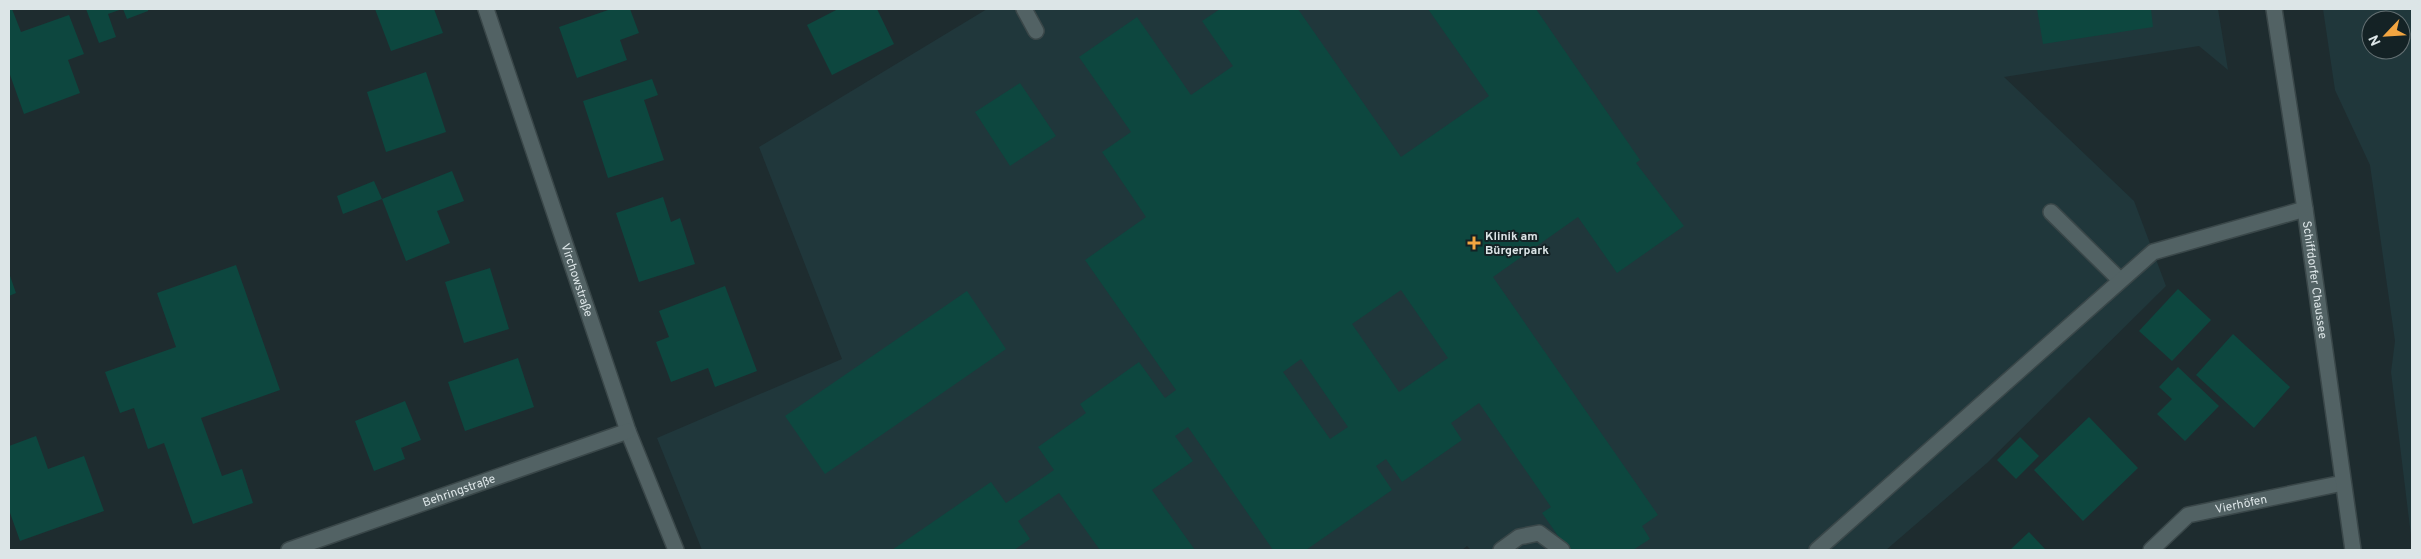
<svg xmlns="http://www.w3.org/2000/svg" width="2421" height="559" viewBox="0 0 2421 559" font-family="Overpass,sans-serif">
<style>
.built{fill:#20373b;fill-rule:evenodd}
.building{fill:#0d473f;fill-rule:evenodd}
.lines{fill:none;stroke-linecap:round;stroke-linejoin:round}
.lane-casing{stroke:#3a4749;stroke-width:18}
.street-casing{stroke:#3a4749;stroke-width:18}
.secondary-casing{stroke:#3a4749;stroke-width:18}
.lane{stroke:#526264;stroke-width:15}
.street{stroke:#526264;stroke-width:15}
.secondary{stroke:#526264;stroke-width:15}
.poi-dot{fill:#f2a541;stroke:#142225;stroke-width:2}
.labels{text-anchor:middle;stroke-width:4;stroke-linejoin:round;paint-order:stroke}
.poi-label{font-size:12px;font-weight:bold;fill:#dce5e7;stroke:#142225;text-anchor:start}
.street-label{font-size:12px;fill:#dce5e7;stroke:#142225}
</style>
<rect width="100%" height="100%" fill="#1e2c2f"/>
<g class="built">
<path d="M987,9H2218L2228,70L2199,46L2004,77L2134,201L2166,286L1987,463L1886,550H1471L1467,546L1462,550H702L657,438L842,359L759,147Z"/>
<path d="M2323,9H2412V544L2391,372L2395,341L2370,165L2335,90ZM2371,20H2401V50H2371Z"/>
</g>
<g class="building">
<path d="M9,9H12L21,32L69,15L84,54L68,60L80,93L24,114L9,72Z"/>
<path d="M86,9H122L108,14L116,37L99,43Z"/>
<path d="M123,9H148V11L127,19Z"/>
<path d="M375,9H434L443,33L391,51Z"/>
<path d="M611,9H630L639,33L620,40L627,60L577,78L559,27Z"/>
<path d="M838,9H877L894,44L832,75L807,25Z"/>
<path d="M1220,9H1298L1401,157L1489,96L1428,9H1536L1640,160L1636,163L1684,226L1617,273L1578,217L1493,277L1658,515L1642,526L1650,539L1633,550H1568L1542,513L1551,507L1479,403L1451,423L1462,440L1402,482L1386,459L1376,466L1392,490L1306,550H1273L1188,427L1175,436L1193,461L1152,490L1195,550H1100L1059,493L1018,521L1030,539L1014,550H892L991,482L1006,503L1054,470L1038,447L1086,413L1080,404L1139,362L1165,398L1176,390L1085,260L1146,217L1102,152L1131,132L1079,57L1137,17L1191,95L1233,66L1202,21ZM1401,290L1448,358L1399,392L1352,324ZM1301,359L1348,427L1330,439L1283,372Z"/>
<path d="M2037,9H2151L2153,27L2043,44Z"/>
<path d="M426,72L446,132L386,152L367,92Z"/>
<path d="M652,79L658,95L644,100L664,160L608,178L583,101Z"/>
<path d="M1020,83L1056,136L1010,166L975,112Z"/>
<path d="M452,171L464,201L437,211L450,243L406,261L382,199Z"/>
<path d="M374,181L382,199L343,214L337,196Z"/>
<path d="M663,197L671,222L680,218L695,264L639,282L616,213Z"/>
<path d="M236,265L280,390L201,418L222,476L242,469L253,503L193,524L164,443L148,449L134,408L120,413L105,372L176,347L157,293Z"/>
<path d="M490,268L509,329L464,343L445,282Z"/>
<path d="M9,273L16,293L9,296Z"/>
<path d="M725,286L757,371L715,387L708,368L671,382L656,342L669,337L659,311Z"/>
<path d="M2178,289L2211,320L2172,361L2139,331Z"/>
<path d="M967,291L1006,349L825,474L785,416Z"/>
<path d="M2233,334L2290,387L2254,428L2196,375Z"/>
<path d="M518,358L534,407L465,431L448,382Z"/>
<path d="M2178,367L2219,406L2185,441L2157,414L2172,399L2159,387Z"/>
<path d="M405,401L421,440L401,448L405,459L374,471L355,421Z"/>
<path d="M2089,417L2138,468L2083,521L2034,470Z"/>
<path d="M36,436L48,469L84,456L104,511L20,541L9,510V446Z"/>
<path d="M2020,437L2039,456L2016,479L1997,460Z"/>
<path d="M2029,532L2046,550H2010Z"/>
</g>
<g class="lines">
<g class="lane-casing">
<g id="lane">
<path d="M1024,9L1036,31"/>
<path d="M2051,212L2120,280"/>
<path d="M1501,550L1519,537L1539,533L1562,550"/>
<path d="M1817,550L2153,252L2305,209"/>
</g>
</g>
<g class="street-casing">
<g id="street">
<path id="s1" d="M486,9L628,431L676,550"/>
<path id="s2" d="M289,550L628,431"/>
<path id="s3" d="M2151,550L2188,515L2343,483"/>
</g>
</g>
<g class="secondary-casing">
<g id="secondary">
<path id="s4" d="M2274,9L2305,209L2353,550"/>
</g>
</g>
<use href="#lane" class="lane"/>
<use href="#street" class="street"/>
<use href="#secondary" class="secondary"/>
</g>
<path class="poi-dot" d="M1471.5 235.5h5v5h5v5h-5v5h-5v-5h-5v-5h5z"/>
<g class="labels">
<g class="poi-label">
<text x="1485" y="240">Klinik am<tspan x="1485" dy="14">Bürgerpark</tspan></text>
</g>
<g class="street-label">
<text dy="4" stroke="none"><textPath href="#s4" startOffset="274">Schiffdorfer Chaussee</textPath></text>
<text dy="4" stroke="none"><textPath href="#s1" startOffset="286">Virchowstraße</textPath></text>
<text dy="4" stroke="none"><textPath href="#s2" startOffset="180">Behringstraße</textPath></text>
<text dy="4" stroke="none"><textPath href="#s3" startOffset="105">Vierhöfen</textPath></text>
</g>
</g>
<rect width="2421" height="559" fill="none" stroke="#dce5e7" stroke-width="20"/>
<g transform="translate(2386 35) rotate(245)"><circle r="24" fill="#142225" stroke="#647073"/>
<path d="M0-4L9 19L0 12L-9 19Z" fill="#f2a541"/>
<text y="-8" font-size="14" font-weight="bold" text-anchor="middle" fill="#dce5e7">N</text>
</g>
</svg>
